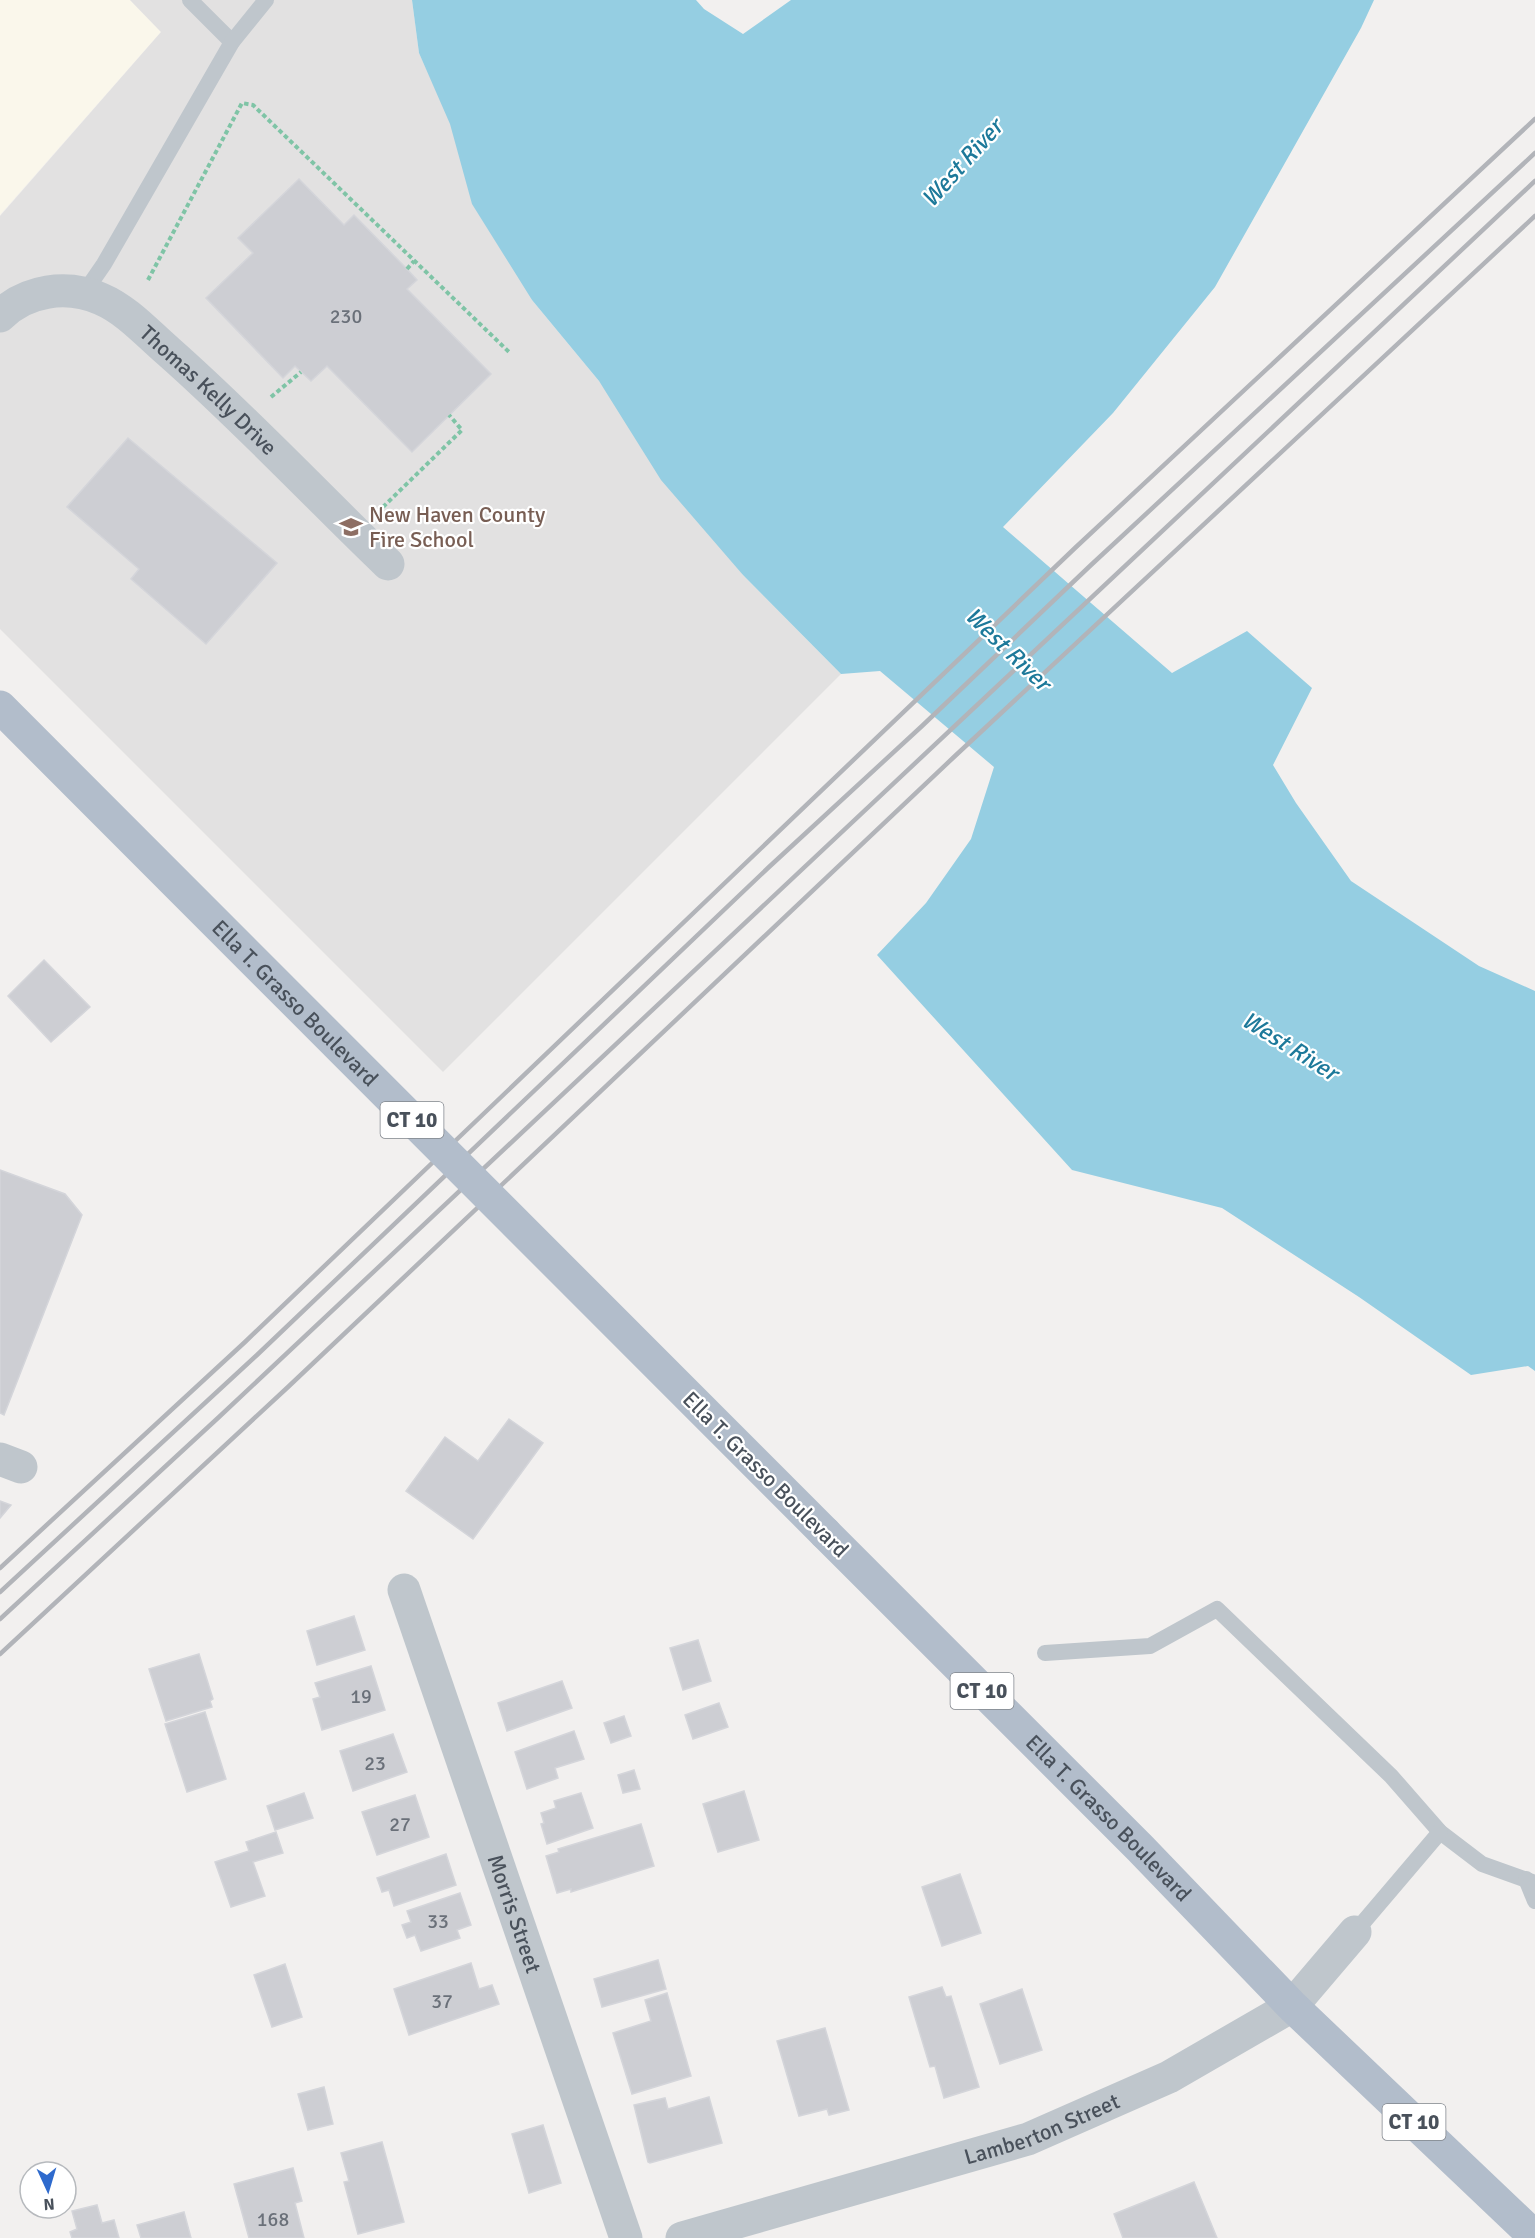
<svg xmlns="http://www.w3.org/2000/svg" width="1535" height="2238" viewBox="0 0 1535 2238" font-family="Signika,sans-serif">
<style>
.commercial{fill:#faf7eb}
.education{fill:#e2e1e1}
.water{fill:#95cee2}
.building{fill:#cdced3;stroke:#d4d5da;stroke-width:1.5}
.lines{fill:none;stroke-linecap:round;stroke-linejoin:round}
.path{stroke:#7fc4a6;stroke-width:4;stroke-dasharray:4.5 3;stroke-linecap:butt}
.lane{stroke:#bfc6cc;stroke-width:16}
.street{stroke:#bfc6cc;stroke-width:33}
.primary{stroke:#b2bdcb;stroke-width:33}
.rail{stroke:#b2b4b9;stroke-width:4.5}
.primary-bridge{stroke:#b2bdcb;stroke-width:33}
.labels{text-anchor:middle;stroke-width:4.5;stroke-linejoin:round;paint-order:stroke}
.number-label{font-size:20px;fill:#6a7079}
.shield{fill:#fff;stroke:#80858c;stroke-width:1.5}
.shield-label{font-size:21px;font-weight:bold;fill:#49515b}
.street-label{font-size:22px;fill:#49515b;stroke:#fff}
.education-label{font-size:22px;fill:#785e54;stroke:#fff;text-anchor:start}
.water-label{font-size:24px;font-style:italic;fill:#1d799a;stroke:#fff}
</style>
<rect width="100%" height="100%" fill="#f2f0ef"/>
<path class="commercial" d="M0,0H130L161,32L0,215Z"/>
<path class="education" d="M130,0H412L419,53L532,300L599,381L743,575L841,674L443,1072L0,629V216L161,32Z"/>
<path class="water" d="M412,0H696L704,9L743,34L791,0H1374L1361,28L1215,287L1113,413L1003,527L1172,673L1247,631L1312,688L1273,765L1296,803L1351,881L1479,966L1535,991V1371L1528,1366L1471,1375L1359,1297L1222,1208L1072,1170L877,955L926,903L971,839L994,767L880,671L841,674L743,575L661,480L599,381L532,300L472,204L450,124L419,53Z"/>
<g class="building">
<path d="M299,179L344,225L354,215L407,269L417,280L407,289L491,374L412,452L327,366L311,381L295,366L283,378L206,298L253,253L238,238Z"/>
<path d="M128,438L277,563L206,644L131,579L139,569L67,507Z"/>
<path d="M44,960L90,1007L51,1042L8,996Z"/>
<path d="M0,1170L65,1194L82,1215L4,1415L0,1413Z"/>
<path d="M509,1419L543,1443L473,1539L406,1491L445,1437L478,1461Z"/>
<path d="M0,1501L11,1505L0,1518Z"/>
<path d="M354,1616L365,1650L317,1665L307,1631Z"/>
<path d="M698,1640L711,1681L683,1690L670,1648Z"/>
<path d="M199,1654L213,1699L210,1701L212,1707L166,1721L149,1669Z"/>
<path d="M371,1666L385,1710L322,1730L313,1699L320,1697L315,1683Z"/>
<path d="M562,1681L572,1708L507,1731L498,1703Z"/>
<path d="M719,1703L728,1727L693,1739L685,1715Z"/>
<path d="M205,1712L226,1779L187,1792L165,1724Z"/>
<path d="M624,1716L631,1736L611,1743L604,1723Z"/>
<path d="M574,1731L584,1759L555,1768L558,1778L527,1789L515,1752Z"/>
<path d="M393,1734L407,1772L353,1791L340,1751Z"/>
<path d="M634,1770L640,1789L623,1793L618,1775Z"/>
<path d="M744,1791L759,1840L718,1852L703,1804Z"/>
<path d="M304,1793L313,1818L275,1830L267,1806Z"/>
<path d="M581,1793L593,1828L547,1844L541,1824L544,1823L541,1813L556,1808L554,1801Z"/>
<path d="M415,1795L429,1837L377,1855L362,1812Z"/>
<path d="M641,1824L654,1866L571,1892V1889L557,1893L546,1856L559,1852L558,1849Z"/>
<path d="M276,1832L283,1853L253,1862L265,1896L231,1907L215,1862L249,1851L246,1842Z"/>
<path d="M446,1854L456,1885L394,1906L389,1890L382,1892L377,1878Z"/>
<path d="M960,1874L981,1933L942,1946L922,1887Z"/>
<path d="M460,1893L471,1925L457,1930L460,1938L421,1951L415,1935L407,1938L402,1925L411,1922L407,1911Z"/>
<path d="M658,1960L666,1989L602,2007L594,1979Z"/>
<path d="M471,1963L479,1989L492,1985L499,2004L409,2035L394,1989Z"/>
<path d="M285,1964L302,2017L272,2027L254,1975Z"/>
<path d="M942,1987L946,1997L951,1996L979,2087L944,2098L935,2066L930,2067L909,1997Z"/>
<path d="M1022,1989L1042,2050L1000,2064L980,2004Z"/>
<path d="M667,1993L691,2076L632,2094L613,2033L651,2021L645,2000Z"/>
<path d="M825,2028L849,2110L829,2115L827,2109L799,2116L777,2041Z"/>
<path d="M324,2087L333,2124L308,2130L298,2094Z"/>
<path d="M709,2097L722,2143L650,2163L648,2162L634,2105L665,2098L668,2109Z"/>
<path d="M543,2125L561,2183L529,2193L512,2134Z"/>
<path d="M382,2142L404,2222L358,2234L344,2182L349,2181L341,2153Z"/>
<path d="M293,2168L302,2201L295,2203L304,2238H249L234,2184Z"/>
<path d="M1194,2182L1217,2238H1123L1114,2214Z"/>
<path d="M97,2205L102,2223L114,2220L119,2238H72L70,2232L77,2229L72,2211Z"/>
<path d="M184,2212L191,2238H141L137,2225Z"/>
</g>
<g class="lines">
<g class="path">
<path d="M407,269L414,261"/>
<path d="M148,280L242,103L253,105L509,352"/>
<path d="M271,397L301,372"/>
<path d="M383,507L462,430L449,415"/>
</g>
<g class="lane">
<path d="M190,0L232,42"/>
<path d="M84,293L104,264L232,42L266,0"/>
<path d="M1045,1653L1150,1646L1217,1609L1391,1776L1440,1832L1482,1864L1535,1883"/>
<path d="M1526,1879L1535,1901"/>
<path d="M1355,1932L1440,1832"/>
</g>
<g class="street">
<path id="s1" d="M0,316C26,290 67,284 101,299C127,310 148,334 169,352C245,419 315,494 388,564"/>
<path d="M0,1459L21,1467"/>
<path id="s2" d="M404,1590L626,2238"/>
<path id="s3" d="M682,2238L1028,2139L1169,2077L1292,2006L1355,1932"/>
</g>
<path class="primary" id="s4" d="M825,1533L1140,1848L1292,2006L1535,2237"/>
<g class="rail">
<path d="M0,1568L245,1342L1075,548L1535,119"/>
<path d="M0,1592L257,1355L769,867L922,726L1091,565L1535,153"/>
<path d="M0,1619L219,1417L1535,181"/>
<path d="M0,1654L288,1387L955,756L1535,216"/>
</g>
<path class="primary-bridge" id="s5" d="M0,707L825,1533"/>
</g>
<defs>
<g id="school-bare" transform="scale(1.8)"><path d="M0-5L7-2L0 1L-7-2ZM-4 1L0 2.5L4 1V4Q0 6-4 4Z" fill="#8d6e63" stroke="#fff" stroke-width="2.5" paint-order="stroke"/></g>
</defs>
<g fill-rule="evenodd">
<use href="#school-bare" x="351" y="527"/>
</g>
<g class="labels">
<g class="number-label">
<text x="346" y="323">230</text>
<text x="361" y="1703">19</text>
<text x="375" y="1770">23</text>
<text x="400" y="1831">27</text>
<text x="438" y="1928">33</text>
<text x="442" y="2008">37</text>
<text x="273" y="2226">168</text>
</g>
<g class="shield">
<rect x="380.5" y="1102" width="63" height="36" rx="4.5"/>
<rect x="950.5" y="1673" width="63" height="36" rx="4.5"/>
<rect x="1382.5" y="2104" width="63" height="36" rx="4.5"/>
</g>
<g class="shield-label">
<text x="412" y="1127">CT 10</text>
<text x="982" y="1698">CT 10</text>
<text x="1414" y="2129">CT 10</text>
</g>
<g class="street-label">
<text dy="8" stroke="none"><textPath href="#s1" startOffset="250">Thomas Kelly Drive</textPath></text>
<text dy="8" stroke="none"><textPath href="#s5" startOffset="418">Ella T. Grasso Boulevard</textPath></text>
<text transform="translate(766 1474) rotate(45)" y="8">Ella T. Grasso Boulevard</text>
<text dy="8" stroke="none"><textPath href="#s4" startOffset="402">Ella T. Grasso Boulevard</textPath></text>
<text dy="8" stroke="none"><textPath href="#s2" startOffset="342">Morris Street</textPath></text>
<text dy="8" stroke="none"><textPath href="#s3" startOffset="376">Lamberton Street</textPath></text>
</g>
<g class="education-label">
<text x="369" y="522">New Haven County<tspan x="369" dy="25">Fire School</tspan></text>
</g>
<g class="water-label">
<text transform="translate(962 163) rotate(-48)" y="8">West River</text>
<text transform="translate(1008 649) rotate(44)" y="8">West River</text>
<text transform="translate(1290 1046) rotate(32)" y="8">West River</text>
</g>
</g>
<g transform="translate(48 2190) rotate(176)"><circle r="28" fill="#ffffff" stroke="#b6b9bd" stroke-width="1.5"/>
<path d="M0-4.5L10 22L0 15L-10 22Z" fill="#2e6acd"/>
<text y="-9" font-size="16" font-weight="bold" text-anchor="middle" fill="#49515b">N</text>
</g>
</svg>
